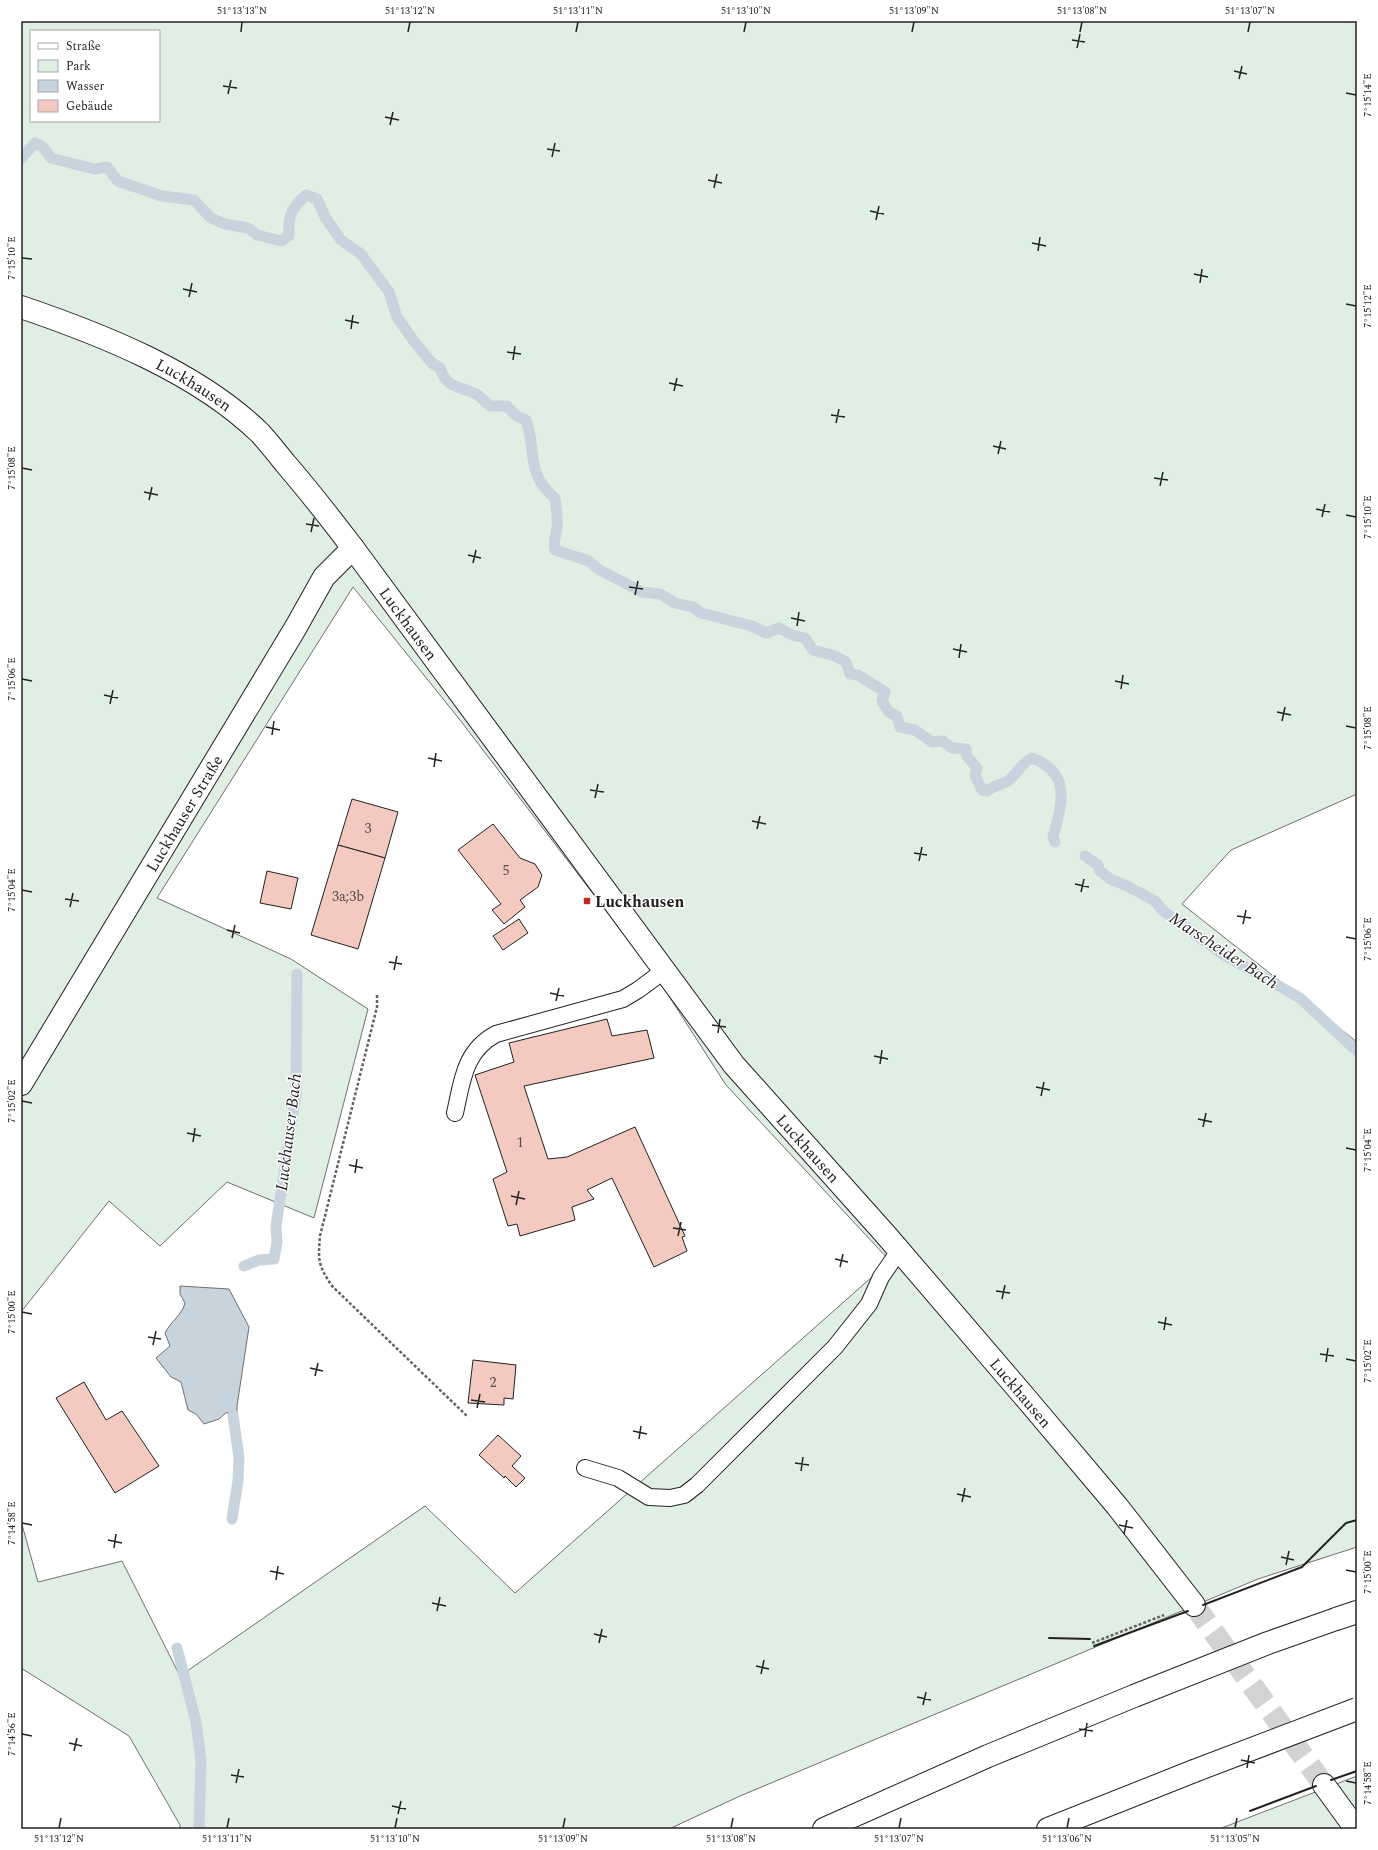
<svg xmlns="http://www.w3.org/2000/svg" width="1378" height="1850" viewBox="0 0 1378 1850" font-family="Spectral,serif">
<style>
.green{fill:#e0efe3;stroke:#6f6f6f;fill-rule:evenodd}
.water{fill:#c7d3dd;stroke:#6f6f6f}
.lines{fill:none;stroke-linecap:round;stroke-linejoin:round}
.stream{stroke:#c7d3dd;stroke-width:11}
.building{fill:#f3c9c0;stroke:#222}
.minor-tunnel{stroke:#d3d3d3;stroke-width:22;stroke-dasharray:22 11;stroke-linecap:butt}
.service-casing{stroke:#222;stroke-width:18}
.minor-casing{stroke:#222;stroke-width:24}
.motorway-casing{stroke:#222;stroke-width:24}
.path{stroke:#646464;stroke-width:2.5;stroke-dasharray:3 2;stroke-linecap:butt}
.service{stroke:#fff;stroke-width:16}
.minor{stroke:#fff;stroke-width:22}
.motorway{stroke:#fff;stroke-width:22}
.motorway-bridge-casing{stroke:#222;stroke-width:24;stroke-linecap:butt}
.motorway-bridge{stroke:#fff;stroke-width:22}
.wall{stroke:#222;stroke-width:2}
.ticks{fill:none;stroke:#222;stroke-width:1.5}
.poi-dot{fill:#c62828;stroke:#fff;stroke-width:1.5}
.labels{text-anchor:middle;stroke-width:3;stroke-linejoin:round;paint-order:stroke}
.number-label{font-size:14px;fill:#564c4a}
.street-label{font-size:16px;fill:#222;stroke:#fff}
.poi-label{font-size:16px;font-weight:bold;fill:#222;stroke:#fff;text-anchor:start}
.water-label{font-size:17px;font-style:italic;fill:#222;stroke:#fff}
.neatline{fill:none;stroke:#222;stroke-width:1.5}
.ticks-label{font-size:10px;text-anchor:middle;fill:#222}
</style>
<rect width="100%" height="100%" fill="#fff"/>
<g class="green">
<path d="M21,21H1357V794L1231,850L1182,904L1357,1042V1547L1258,1579L740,1796L669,1829H180V1825L129,1736L21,1668V1521L38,1582L122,1561L180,1676L425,1506L515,1593L890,1261L726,1085L656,976L460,720L353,587L157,898L291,959L368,1009L314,1218L227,1182L160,1246L109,1201L21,1312ZM31,31H159V121H31Z"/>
<path d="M1357,1776V1829H1219Z"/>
</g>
<path class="water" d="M180,1286L229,1289L249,1327L237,1406V1414L230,1416L227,1412L219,1419L204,1424L196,1414L188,1410L181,1382L171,1377L156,1358L170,1346L165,1333C171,1321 182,1315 185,1303L180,1294Z"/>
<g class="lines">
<g class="stream">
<path d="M21,159L35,143L43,147L51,158L94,169L107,167L118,181L162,196L194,200L211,218L225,224L248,228L257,235L281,241L289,236C288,216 291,208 306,195L317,199L325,217L341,240L361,254L389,292L397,317L413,340L432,363L440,368C447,390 462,386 478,395C482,398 486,403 490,406H507L515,415L526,420C537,450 525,474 555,498C556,507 558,518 557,527C556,536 553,541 555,550L589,561L598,569L642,592L660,594L675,603L693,607L701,613L752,626L766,633L779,628L792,635L805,638L813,650L835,656L846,662L850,674L858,675L885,692L882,701L889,712L897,716L900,727L915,730L932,742L943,741L952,748L966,749V755L977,768L975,775L982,790L987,791C994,785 1001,785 1008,781C1017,774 1021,763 1032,758C1072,773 1062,804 1053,837L1055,842"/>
<path d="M1085,856L1098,865L1099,870L1110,879L1125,885L1155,901L1162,910L1224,955L1300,998L1357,1051"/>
<path d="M244,1266L259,1260L274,1259L277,1242L276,1226L296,1094L297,974"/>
<path d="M232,1519L238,1481L239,1458L233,1415"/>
<path d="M177,1648L196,1722L201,1761L199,1829"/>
</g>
</g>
<g class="building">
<path d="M352,799L398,812L385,858L338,845Z"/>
<path d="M493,824L520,858L535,864L542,875L538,887L520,900L525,907L504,924L492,910L501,904L458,850Z"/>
<path d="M338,845L385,858L358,949L311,935Z"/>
<path d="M267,871L298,878L291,909L260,903Z"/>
<path d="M519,919L528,933L503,950L493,936Z"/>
<path d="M607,1019L612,1036L647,1030L654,1058L524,1086L548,1159L567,1157L635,1127L685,1236L682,1237L687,1251L654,1267L612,1178L587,1190L594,1199L572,1207L575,1220L520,1236L517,1224L508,1226L493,1179L507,1172L475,1075L514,1062L509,1043Z"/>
<path d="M473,1360L516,1365L513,1399L504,1398V1405L468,1403Z"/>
<path d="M84,1382L106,1420L122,1411L159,1466L115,1493L56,1398Z"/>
<path d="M498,1435L521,1456L512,1466L525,1478L516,1487L505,1476L504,1478L479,1455Z"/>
</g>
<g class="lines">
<path class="minor-tunnel" d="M1194,1605L1324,1785"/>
<g class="service-casing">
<g id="service">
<path d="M455,1113C462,1082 464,1051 496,1034L623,999L638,990L665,970"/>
<path d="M585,1468L618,1478L649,1497L670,1498L684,1495L697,1485L835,1347L869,1304L881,1277L899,1251"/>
</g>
</g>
<g class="minor-casing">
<g id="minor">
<path id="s1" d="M21,307C103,335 197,372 260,433C269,443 277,453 285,463C309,491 331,519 353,548L734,1065L886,1235L1024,1396L1117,1506L1194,1605"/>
<path id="s2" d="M21,1084L296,627L324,577L353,548"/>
<path d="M1324,1785L1356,1829"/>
</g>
</g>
<g class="motorway-casing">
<g id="motorway">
<path d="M1336,1619L1357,1612"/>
<path d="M824,1829L988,1756L1134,1696"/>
<path d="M1048,1829L1194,1771"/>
</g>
</g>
<g class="path">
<path d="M377,995V1007L320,1236C318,1261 318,1265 332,1286L468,1417"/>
<path d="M1092,1643L1164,1615"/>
</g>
<use href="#service" class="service"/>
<use href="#minor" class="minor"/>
<use href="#motorway" class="motorway"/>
<g class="motorway-bridge-casing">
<g id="motorway-bridge">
<path d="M1134,1696L1268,1643L1336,1619"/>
<path d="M1194,1771L1357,1709"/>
</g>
</g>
<use href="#motorway-bridge" class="motorway-bridge"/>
<g class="wall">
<path d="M1203,1605L1302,1567L1346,1523L1357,1520"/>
<path d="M1049,1638L1090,1639"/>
<path d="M1094,1646L1188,1611"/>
<path d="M1331,1780L1357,1771"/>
<path d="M1250,1811L1316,1786"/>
</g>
</g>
<path class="ticks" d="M241,32L242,22M408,32L410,22M576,32L578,22M744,32L746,22M912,32L914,22M1080,32L1082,22M1248,32L1250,22M1072,40L1085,42M1077,48L1080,34M1234,71L1247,74M1239,79L1242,66M223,86L237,88M1346,93L1356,95M228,94L231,80M385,117L399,120M390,125L393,112M547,149L560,151M552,157L555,143M708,180L722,183M714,188L717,174M870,211L884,214M876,220L879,206M1032,243L1046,246M1038,251L1040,237M22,258L32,259M1194,274L1208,277M1200,283L1202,269M183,289L197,292M189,297L192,283M1346,304L1356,306M345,320L359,323M351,329L353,315M507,352L521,354M513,360L515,346M669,383L683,386M674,391L677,378M831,415L845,417M836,423L839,409M993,446L1006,449M998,454L1001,441M22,468L32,470M1154,478L1168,480M1160,486L1163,472M144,492L158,495M149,500L152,487M1316,509L1330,512M1346,515L1356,517M1322,517L1325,504M306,524L319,526M311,532L314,518M468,555L481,558M473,563L476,550M629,587L643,589M635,595L638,581M791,618L805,621M797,626L799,612M953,649L967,652M959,658L961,644M22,679L32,681M1115,681L1129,684M1121,689L1123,675M104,695L118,698M110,704L113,690M1277,712L1291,715M1282,721L1285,707M1346,726L1356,728M266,727L280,730M272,735L274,721M428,758L442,761M434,767L436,753M590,790L604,792M595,798L598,784M752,821L766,824M757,829L760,816M914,853L927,855M919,861L922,847M1075,884L1089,887M22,890L32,892M1081,892L1084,879M65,899L79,901M70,907L73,893M1237,916L1251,918M1243,924L1246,910M227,930L240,933M1346,937L1356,939M232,938L235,925M389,962L402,964M394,970L397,956M550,993L564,996M556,1001L559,988M712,1025L726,1027M718,1033L720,1019M874,1056L888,1059M880,1064L882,1050M1036,1087L1050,1090M1041,1096L1044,1082M22,1101L32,1103M1198,1119L1212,1122M1203,1127L1206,1113M187,1133L201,1136M193,1142L195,1128M1346,1148L1356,1150M349,1165L363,1168M355,1173L357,1159M511,1196L525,1199M516,1205L519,1191M673,1228L686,1230M678,1236L681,1222M835,1259L848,1262M840,1267L843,1254M996,1291L1010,1293M1002,1299L1005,1285M22,1312L32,1314M1158,1322L1172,1325M1164,1330L1166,1317M148,1337L161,1339M153,1345L156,1331M1320,1354L1334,1356M1346,1359L1356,1361M1326,1362L1328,1348M310,1368L323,1371M315,1376L318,1363M471,1400L485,1402M477,1408L480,1394M633,1431L647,1434M639,1439L641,1426M795,1463L809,1465M801,1471L803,1457M957,1494L971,1497M962,1502L965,1488M22,1523L32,1525M1119,1525L1133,1528M1124,1534L1127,1520M108,1540L122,1543M114,1548L116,1534M1281,1557L1294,1560M1286,1565L1289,1551M1346,1570L1356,1572M270,1571L284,1574M276,1580L278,1566M432,1603L446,1606M437,1611L440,1597M594,1634L607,1637M599,1643L602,1629M756,1666L769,1669M761,1674L764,1660M917,1697L931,1700M923,1705L926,1692M1079,1729L1093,1731M22,1734L32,1736M1085,1737L1087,1723M69,1743L82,1746M74,1751L77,1738M1241,1760L1255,1763M1247,1768L1249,1755M231,1775L244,1777M1346,1781L1356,1783M236,1783L239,1769M392,1806L406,1809M398,1814L401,1801M59,1828L61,1818M227,1828L229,1818M395,1828L397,1818M563,1828L565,1818M731,1828L733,1818M899,1828L901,1818M1067,1828L1069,1818M1235,1828L1237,1818"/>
<rect class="poi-dot" x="583" y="897" width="8" height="8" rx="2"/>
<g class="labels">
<g class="number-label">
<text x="368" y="833">3</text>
<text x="506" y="875">5</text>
<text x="348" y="901">3a;3b</text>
<text x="520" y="1147">1</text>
<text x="493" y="1387">2</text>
</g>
<g class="street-label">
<text dy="6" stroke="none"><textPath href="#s1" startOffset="190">Luckhausen</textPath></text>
<text dy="6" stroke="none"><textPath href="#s1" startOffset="514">Luckhausen</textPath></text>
<text dy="6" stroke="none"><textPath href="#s2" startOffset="316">Luckhauser Straße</textPath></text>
<text dy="6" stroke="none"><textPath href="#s1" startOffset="1174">Luckhausen</textPath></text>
<text dy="6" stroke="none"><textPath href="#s1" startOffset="1498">Luckhausen</textPath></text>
</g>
<g class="poi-label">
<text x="595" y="907">Luckhausen</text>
</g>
<g class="water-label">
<text transform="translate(1224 950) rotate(33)" y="6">Marscheider Bach</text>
<text transform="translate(288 1132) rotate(-83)" y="6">Luckhauser Bach</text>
</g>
</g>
<rect width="1378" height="1850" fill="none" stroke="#ffffff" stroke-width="44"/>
<rect x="30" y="30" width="130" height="92" fill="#ffffff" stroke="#a7a7a7"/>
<rect x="38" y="43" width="20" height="6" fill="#ffffff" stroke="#a7a7a7"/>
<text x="66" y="50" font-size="12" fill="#222222">Straße</text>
<rect x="38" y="60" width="20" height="12" fill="#e0efe3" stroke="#a7a7a7"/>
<text x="66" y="70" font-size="12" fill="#222222">Park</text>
<rect x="38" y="80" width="20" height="12" fill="#c7d3dd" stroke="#a7a7a7"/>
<text x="66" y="90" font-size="12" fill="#222222">Wasser</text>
<rect x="38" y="100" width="20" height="12" fill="#f3c9c0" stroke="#a7a7a7"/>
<text x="66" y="110" font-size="12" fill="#222222">Gebäude</text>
<rect x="22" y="22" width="1334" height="1806" class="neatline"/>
<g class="ticks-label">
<text x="242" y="14">51°13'13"N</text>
<text x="410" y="14">51°13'12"N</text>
<text x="578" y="14">51°13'11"N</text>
<text x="746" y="14">51°13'10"N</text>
<text x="914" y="14">51°13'09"N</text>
<text x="1082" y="14">51°13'08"N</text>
<text x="1250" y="14">51°13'07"N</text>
<text transform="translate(1367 95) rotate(-90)" y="4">7°15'14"E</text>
<text transform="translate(11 258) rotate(-90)" y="4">7°15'10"E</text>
<text transform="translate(1367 306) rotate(-90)" y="4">7°15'12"E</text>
<text transform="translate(11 468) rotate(-90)" y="4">7°15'08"E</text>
<text transform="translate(1367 517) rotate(-90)" y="4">7°15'10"E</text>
<text transform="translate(11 679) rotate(-90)" y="4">7°15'06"E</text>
<text transform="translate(1367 728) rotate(-90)" y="4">7°15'08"E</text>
<text transform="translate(11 890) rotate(-90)" y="4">7°15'04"E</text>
<text transform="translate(1367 939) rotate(-90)" y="4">7°15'06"E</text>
<text transform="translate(11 1101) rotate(-90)" y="4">7°15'02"E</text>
<text transform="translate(1367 1150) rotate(-90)" y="4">7°15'04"E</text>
<text transform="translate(11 1312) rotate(-90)" y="4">7°15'00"E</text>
<text transform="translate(1367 1361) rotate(-90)" y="4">7°15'02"E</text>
<text transform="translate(11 1523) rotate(-90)" y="4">7°14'58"E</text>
<text transform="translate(1367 1572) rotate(-90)" y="4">7°15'00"E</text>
<text transform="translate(11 1734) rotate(-90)" y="4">7°14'56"E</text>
<text transform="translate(1367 1783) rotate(-90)" y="4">7°14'58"E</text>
<text x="59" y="1842">51°13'12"N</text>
<text x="227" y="1842">51°13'11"N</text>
<text x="395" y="1842">51°13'10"N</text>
<text x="563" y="1842">51°13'09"N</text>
<text x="731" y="1842">51°13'08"N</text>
<text x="899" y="1842">51°13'07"N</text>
<text x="1067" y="1842">51°13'06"N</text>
<text x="1235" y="1842">51°13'05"N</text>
</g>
</svg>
